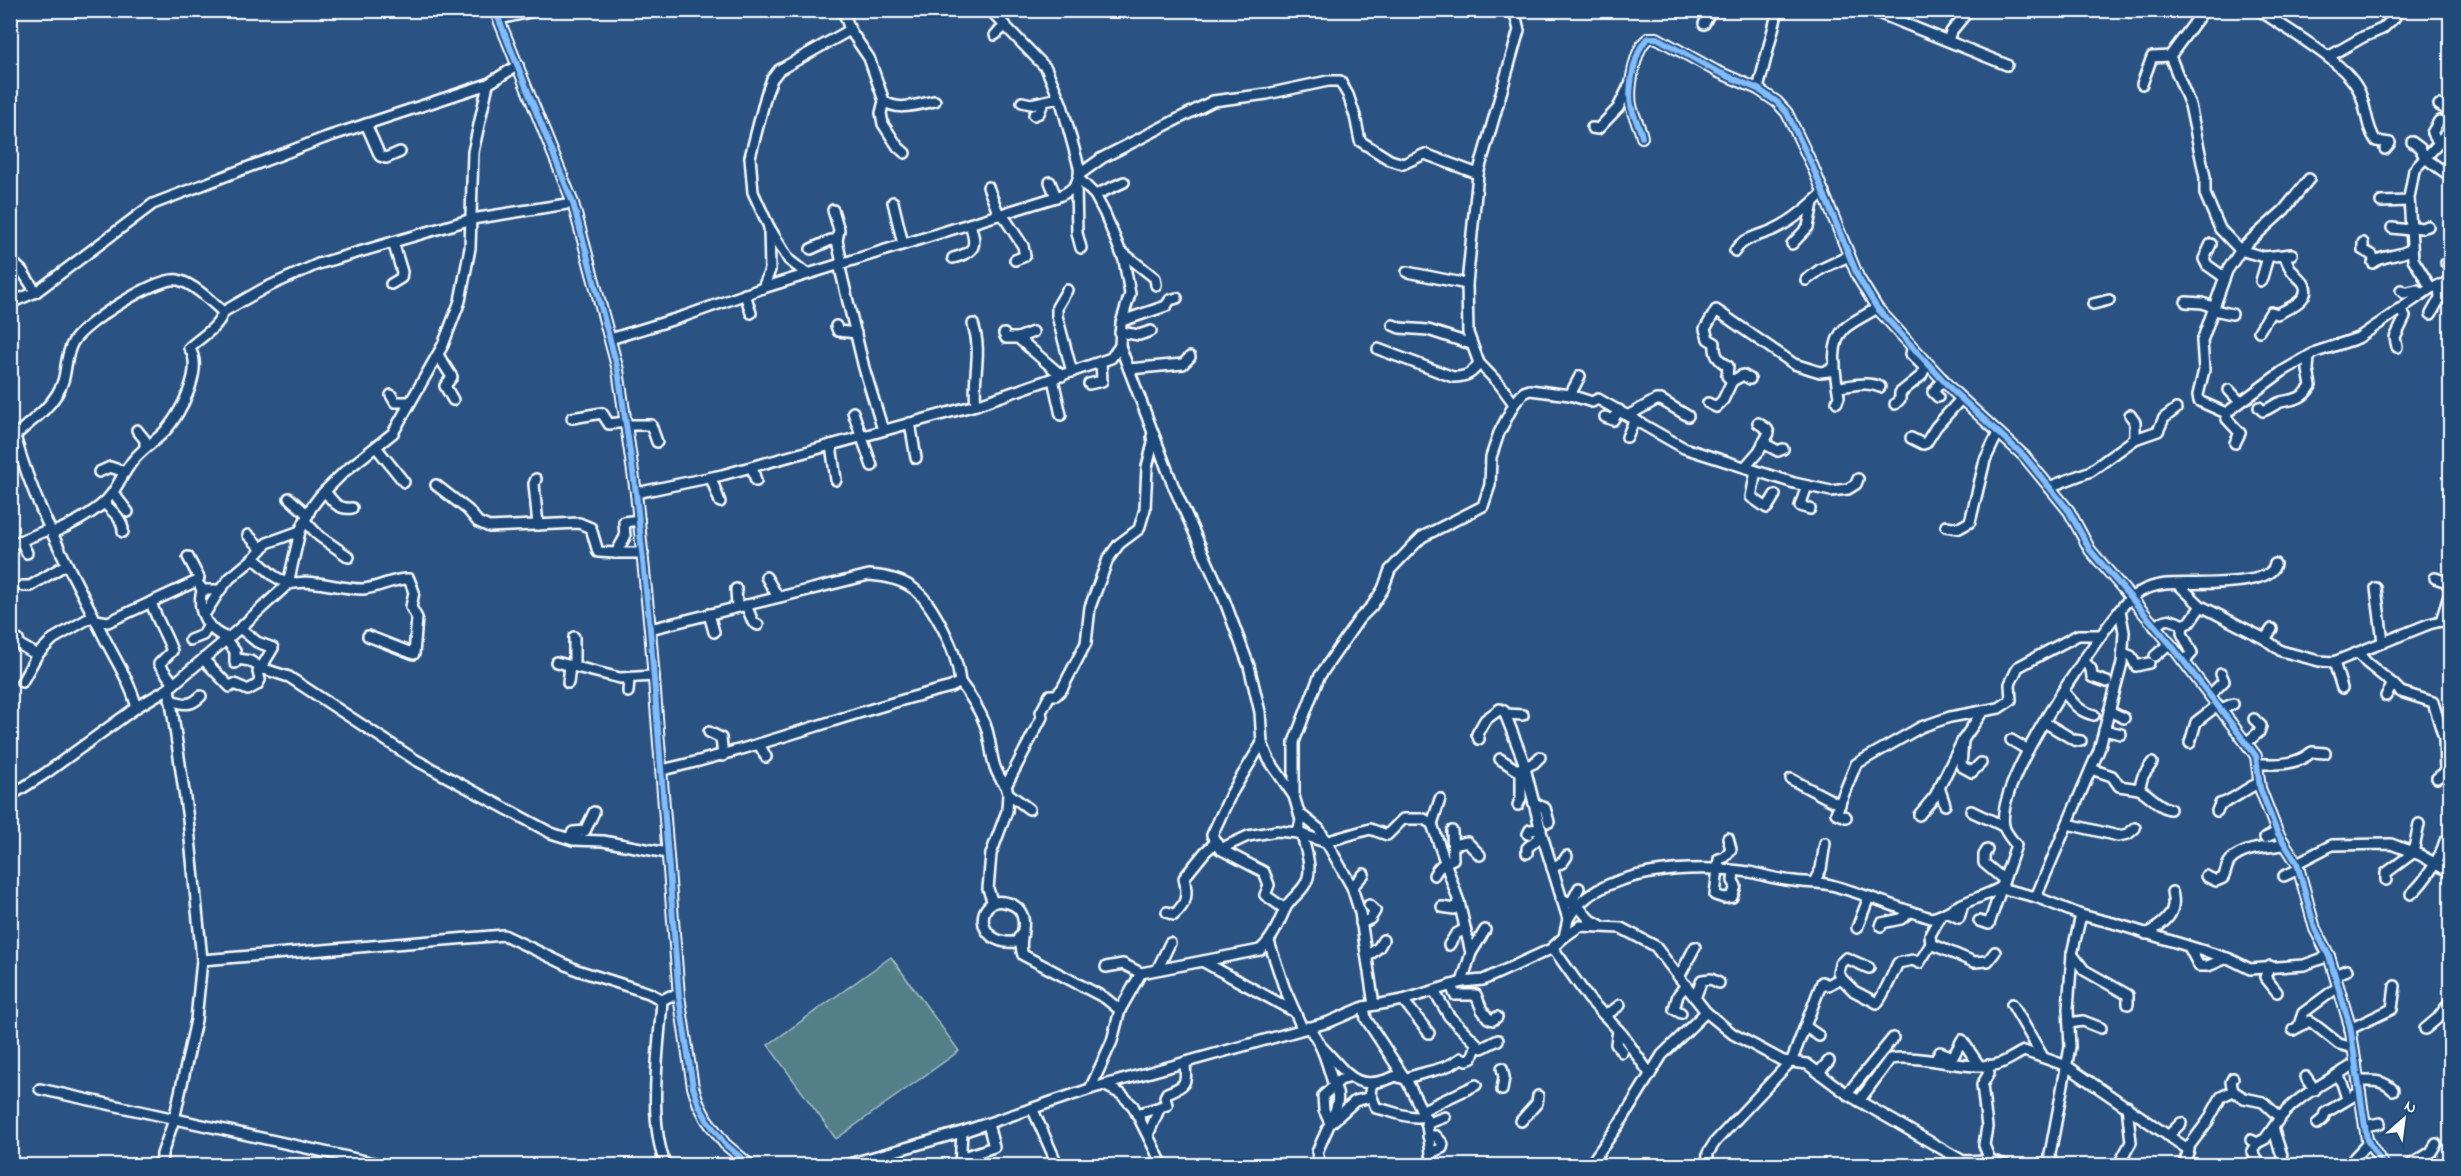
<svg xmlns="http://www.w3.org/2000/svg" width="2461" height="1176" viewBox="0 0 2461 1176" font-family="'Indie Flower',sans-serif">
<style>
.green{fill:#528088;stroke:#a8c0c4;stroke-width:1.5}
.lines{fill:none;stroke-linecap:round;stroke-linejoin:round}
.street-casing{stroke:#fff;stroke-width:14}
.street{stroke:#1f4a7a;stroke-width:9}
.cycleway-casing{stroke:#1f4a7a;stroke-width:10}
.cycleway{stroke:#80bcff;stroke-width:6}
</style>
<rect width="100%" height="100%" fill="#2a5282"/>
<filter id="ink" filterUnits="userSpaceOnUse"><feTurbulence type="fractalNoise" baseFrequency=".0167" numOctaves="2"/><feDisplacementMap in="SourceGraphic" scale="12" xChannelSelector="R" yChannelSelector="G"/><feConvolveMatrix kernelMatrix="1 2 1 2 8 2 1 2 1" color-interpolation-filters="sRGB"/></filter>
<g filter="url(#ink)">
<path class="green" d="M891,957L959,1051L836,1139L768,1045Z"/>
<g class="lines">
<g class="street-casing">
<g id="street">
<path d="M495,10L573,203L618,370L636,493L650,629L679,996L693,1087L699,1105L707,1120L725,1144L751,1166"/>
<path d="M1871,10L2007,65"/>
<path d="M2259,10C2287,30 2347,62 2360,93C2367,109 2366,127 2376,141L2390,143L2385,149"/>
<path d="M2130,12L2131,10"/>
<path d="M499,19L539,10"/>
<path d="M1704,24L1711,10"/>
<path d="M850,30L869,58L884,101L881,113L883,124L898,147L905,153"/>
<path d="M995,35L1005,26"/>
<path d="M1948,40L1951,32L1969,10"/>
<path d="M2170,56L2190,105L2205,177V194L2220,229L2240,250L2264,257L2292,254"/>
<path d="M2328,57L2363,37L2382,29L2395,17"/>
<path d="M2142,84L2152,57L2170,56L2204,10"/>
<path d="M1758,89L1778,10"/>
<path d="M884,101C898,112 918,104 935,101"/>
<path d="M1022,102L1031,104L1059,98"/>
<path d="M2439,105L2450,112"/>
<path d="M1034,115L1039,113L1043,103"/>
<path d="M2439,121L2432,133L2439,143"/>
<path d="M366,124L380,156L386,158L400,152"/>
<path d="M1592,128L1598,129L1618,108L1629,86"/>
<path d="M1642,137C1640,126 1633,116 1631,105C1628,89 1635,46 1649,38H1657L1716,71L1758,89L1777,102L1787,113L1812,165L1858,277L1877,308L1953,391L2024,456L2069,511L2090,550L2172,646L2256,756L2260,788L2277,832L2297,863L2315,929L2329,956L2350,1026L2367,1140L2384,1166"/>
<path d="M2442,139L2450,149"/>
<path d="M2412,142L2420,148L2425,158L2450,176"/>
<path d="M1080,174L1102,158L1213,101L1267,94L1328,81H1340L1348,95L1355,116L1360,141L1390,160L1403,164L1425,154L1478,174"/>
<path d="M1078,178L1095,195L1105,214L1124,260L1130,294L1121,323L1120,346L1173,485L1224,599L1249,666L1260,712L1262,743L1269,760L1294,796"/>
<path d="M2309,179L2284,210L2242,248L2227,271L2202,341L2204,370L2198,395L2199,401L2226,413L2283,371L2316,352L2358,338L2431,288L2450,282"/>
<path d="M1050,182L1056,197"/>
<path d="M1076,186L1077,233L1081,248"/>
<path d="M988,187L999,215"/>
<path d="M1095,195L1124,182"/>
<path d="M893,202L903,244"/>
<path d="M2381,202L2409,201"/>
<path d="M833,210L839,230L837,241"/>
<path d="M1002,214L1023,246L1025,256L1015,260"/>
<path d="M2410,226L2421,228L2428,226"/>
<path d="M769,227L789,260L807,274"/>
<path d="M2392,228L2410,230"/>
<path d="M2363,243V250L2372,255L2375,261"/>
<path d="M1792,244L1808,227L1813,203"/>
<path d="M2211,244L2204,259L2207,265L2224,277"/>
<path d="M811,249L831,240L837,241L842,263"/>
<path d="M1735,251C1743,237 1761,236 1775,229C1794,220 1809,206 1824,192"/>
<path d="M1122,252L1155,278L1156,285"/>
<path d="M953,258C976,252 977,246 970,224"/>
<path d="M10,260L22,271L36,292"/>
<path d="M2373,263C2383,254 2396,258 2412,249"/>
<path d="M2446,263L2450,261"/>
<path d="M839,264L864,368L883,430"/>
<path d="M1407,272L1467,284"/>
<path d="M1806,280L1821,269L1849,256"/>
<path d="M2261,281L2268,257"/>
<path d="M391,284L401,278L402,272L393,242"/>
<path d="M763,288L770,270L769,227L753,192L750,157L766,95L772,79L779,70L850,30L843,10"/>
<path d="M2431,288L2413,259L2409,198L2414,170L2439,143L2445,134L2450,115"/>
<path d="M1067,290L1057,307V316L1072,372"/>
<path d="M2401,290L2404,293L2417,290L2421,294"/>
<path d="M745,294L751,313"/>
<path d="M2186,302L2203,303L2214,308"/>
<path d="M10,303L36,292L153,204L324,138L488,84L518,65"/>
<path d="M2093,304L2109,300"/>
<path d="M2214,310L2232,314"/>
<path d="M2431,314L2440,298L2439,285"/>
<path d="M1122,321L1166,306L1170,300L1177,298"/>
<path d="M973,324C983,355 972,375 976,405"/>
<path d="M1393,325L1400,328L1428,330L1471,344"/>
<path d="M836,326L838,331L856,333"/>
<path d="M2259,331L2271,312L2277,314C2287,309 2312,300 2304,284C2302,280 2296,276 2294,273C2289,268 2287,262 2285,256"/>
<path d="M1120,332L1139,335L1151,331"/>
<path d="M1004,334L1006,338H1018L1062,376"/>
<path d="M1018,338L1033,332"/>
<path d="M610,339L685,316L763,288L1056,197C1071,192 1081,184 1079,167L1062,105L1046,68L990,10"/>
<path d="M2397,347L2395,338L2405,317L2399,309"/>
<path d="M1378,349L1453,377C1466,377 1472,374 1479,363"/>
<path d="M438,355L452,377L445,386L453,400"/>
<path d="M1129,369L1183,364L1190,357"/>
<path d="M1053,379L1061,415"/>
<path d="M1732,381L1743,375L1750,379"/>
<path d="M1089,384L1102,381L1101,362"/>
<path d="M1838,387C1853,386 1866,381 1880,387"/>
<path d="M2229,390L2240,402"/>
<path d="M391,395L395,402H409"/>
<path d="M1570,395L1592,402L1598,399L1684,448L1794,483L1831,491L1848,489L1856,484L1858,479"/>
<path d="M1938,397L1933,392L1943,379"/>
<path d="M1837,402L1839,397C1836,377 1828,344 1845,328C1854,320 1867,315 1877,308"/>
<path d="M1708,403L1716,407L1723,400L1732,381L1727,376L1728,366C1718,360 1714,355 1715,343L1708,339L1705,329L1716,310L1794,364L1820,372L1829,371L1835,364"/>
<path d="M1514,404L1524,392L1530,390L1570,395L1580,376"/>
<path d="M1895,404L1900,399V393L1921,376L1925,368L1911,354L1912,349"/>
<path d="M2259,407L2263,411C2270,409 2274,404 2281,402C2295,399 2303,399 2311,386L2308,370L2309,356"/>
<path d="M853,412L872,466"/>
<path d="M2226,413L2227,419L2240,433L2235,443"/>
<path d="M1629,415L1656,400H1661L1688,416"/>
<path d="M2130,415L2135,422V439"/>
<path d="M1605,417L1613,420L1619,410"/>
<path d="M572,418L602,413L609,424L626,422"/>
<path d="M910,423L916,458"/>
<path d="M626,425H651L657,442"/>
<path d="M137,430L145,440V448"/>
<path d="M1627,437L1635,419"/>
<path d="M1911,438L1923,444L1926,443L1936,427L1961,399"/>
<path d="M1763,443L1778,451L1783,449"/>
<path d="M831,445L836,480"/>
<path d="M376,447L404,482"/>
<path d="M752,467L756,481"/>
<path d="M1745,467L1759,451L1769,433L1767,429L1758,423"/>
<path d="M1756,471L1751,497L1767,508L1775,495"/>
<path d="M99,472L110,467L125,472"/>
<path d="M711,478L720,502"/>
<path d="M536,479L534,484L538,525"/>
<path d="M436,485L468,510L478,522L489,527L579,523L591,528L598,552L616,553L625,537L624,522L639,520"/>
<path d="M1807,486L1800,506L1810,509"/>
<path d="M2049,487L2091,471L2135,439L2158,431L2164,418L2176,409"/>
<path d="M325,491C332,501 338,510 352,508"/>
<path d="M636,493L722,475L976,405L1111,358L1120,346"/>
<path d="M114,494L128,512"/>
<path d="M289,498L308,515"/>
<path d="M104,503C112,511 124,520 123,532"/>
<path d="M305,521L319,536L349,557"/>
<path d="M1946,526L1959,528L1970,522L1985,460L1998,433"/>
<path d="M52,533C69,526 85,518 100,506C116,493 118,481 129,466C138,451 154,443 165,431C180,415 205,368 189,348C200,337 219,328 223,312"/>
<path d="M248,535L262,549"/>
<path d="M21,541L27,553"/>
<path d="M10,545L50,529"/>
<path d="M616,553H643"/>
<path d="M254,558L274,576L288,584C316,578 337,589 363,589C379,588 393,578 409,579L414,592L411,607L417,618L414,654L368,636"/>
<path d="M766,577L778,597"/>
<path d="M2435,578L2447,582L2450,592L2441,621"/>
<path d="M2179,585L2201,606L2265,639L2281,651L2319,661L2334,662L2429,624L2441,621L2450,623"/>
<path d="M23,586H30L67,564"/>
<path d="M200,586L202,590C196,611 208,632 228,638"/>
<path d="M2376,588L2383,642"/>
<path d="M736,589L737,607"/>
<path d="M202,590H220L230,578L254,558L267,543L300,531"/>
<path d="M151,602C156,619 166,634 172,651L159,664L174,684"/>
<path d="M746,605L753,622L758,625"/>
<path d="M709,614L714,632"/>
<path d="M204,615L220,590"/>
<path d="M96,620L108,622L197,581L199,578L188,557"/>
<path d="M2183,625L2182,633L2192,653L2184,662"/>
<path d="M2155,627C2166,616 2170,619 2183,625L2190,622L2201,606"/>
<path d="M240,628L257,642L273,648L261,668L289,677L414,759L551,833L573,840L603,841L667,853"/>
<path d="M650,629L869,575C912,578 924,593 943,629C952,647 958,662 960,682L951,687C853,711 760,748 662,770"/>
<path d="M2265,639L2272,629"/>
<path d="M18,640L20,645L37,655"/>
<path d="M190,640L203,635L209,625"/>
<path d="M226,640L235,651V663"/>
<path d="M2123,653L2131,656L2136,666L2149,663"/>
<path d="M2358,653L2367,663L2393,684L2386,696"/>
<path d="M2155,656L2169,644"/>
<path d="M203,659L230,687L234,684L248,690L257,685L260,680L258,672L261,668L250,661L238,659L236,662"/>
<path d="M2083,660L2091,669L2092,677L2107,682"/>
<path d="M556,662L620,678L654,676"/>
<path d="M2334,662L2342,688"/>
<path d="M574,666V637"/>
<path d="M22,682L37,655L53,639L93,616"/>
<path d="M960,682C970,695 979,708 985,724C994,748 988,765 1006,786"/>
<path d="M568,683L570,666"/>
<path d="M2393,684L2401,692L2433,702L2444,738L2445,772L2437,778"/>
<path d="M169,688L188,819L202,960L504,935L577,970L649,993L662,1000"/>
<path d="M2063,691C2074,703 2077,711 2094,715"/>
<path d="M628,692L629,679"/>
<path d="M2210,695L2224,681L2221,674"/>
<path d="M170,700C184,704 190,707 201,696"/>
<path d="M137,707C128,677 115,660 102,633C70,569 34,506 15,436C29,422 46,412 57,394C69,376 63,359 73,342C83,324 157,276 178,280C194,284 211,301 223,312L263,289L318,264L472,219L573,203"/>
<path d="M2221,709L2233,704"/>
<path d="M2109,711L2124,718"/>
<path d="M1506,714L1523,715"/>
<path d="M2044,722L2074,740L2081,741"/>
<path d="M2104,730L2121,734"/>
<path d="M709,732L721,738L723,756"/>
<path d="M2011,740L2028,750"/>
<path d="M2190,743L2196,722L2218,705"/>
<path d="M2246,743L2259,732L2261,726L2254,719"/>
<path d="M759,744L766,757"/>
<path d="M1500,759L1517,770L1534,763L1540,757"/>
<path d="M1981,763L1972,772L1961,766L1963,740L1983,711"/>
<path d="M2257,764C2277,764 2295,766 2312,752L2325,753"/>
<path d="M2091,769L2112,776L2119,786L2139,789L2143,776L2152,763"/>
<path d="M1791,779L1840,805"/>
<path d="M1939,787L1945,805"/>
<path d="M2139,789C2149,794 2160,808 2170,809"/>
<path d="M1008,793L1029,809"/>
<path d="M10,796L46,773L137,707L169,688L240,628L288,584L300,531L311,508L320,496L344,472L393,433L443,345L460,301L470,248L473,152L488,84"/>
<path d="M1534,803L1545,808L1549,822"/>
<path d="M1518,805L1521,798V768"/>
<path d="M1971,811C1982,817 1993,820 2004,827"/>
<path d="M2217,811L2220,804C2231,802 2246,788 2259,783"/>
<path d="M1300,814L1319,829L1352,887L1360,913L1374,1005"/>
<path d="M1919,815L1935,796L1963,740"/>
<path d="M1846,817L1836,813L1856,764L1921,727L1950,717L1999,708L2011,700L2010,684L2018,667L2078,635H2100"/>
<path d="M1432,824L1440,799"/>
<path d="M2068,824L2118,836L2128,834L2135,828"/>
<path d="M1298,833L1301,820L1294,796V742L1319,677L1359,619L1372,606L1383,589L1390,570L1409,550L1422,537L1483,506L1490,485L1491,457L1499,433L1514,404L1501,386L1479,363L1468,333L1467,284L1478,174L1519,30L1514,10"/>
<path d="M1528,834L1530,830L1541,829"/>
<path d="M569,838L573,832L585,831L594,812"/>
<path d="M1728,838L1731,849L1725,857L1719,859L1715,895L1724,898L1732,897L1736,886L1733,881L1734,871"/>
<path d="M2265,838L2277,832"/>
<path d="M1453,845L1467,842L1480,855"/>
<path d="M1220,849L1248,836L1277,831L1298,833L1325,842L1370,829L1387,835L1403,819H1424L1432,824L1459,902L1471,953L1462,982"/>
<path d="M1987,850L1984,855V863L2003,879"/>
<path d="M1527,853V848L1542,835"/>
<path d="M2297,863L2332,845L2391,844L2420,855L2450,872"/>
<path d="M1552,868L1563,862L1567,856"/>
<path d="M1434,875C1438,867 1444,862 1453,859L1452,831"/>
<path d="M2206,876L2216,881L2223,878C2226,873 2226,866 2230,861C2242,848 2267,847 2284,845"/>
<path d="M2284,876L2299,869"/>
<path d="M2386,880V873L2413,853L2419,824"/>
<path d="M1814,882L1821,869L1825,843"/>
<path d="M1352,887L1364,874"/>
<path d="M2411,894C2425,882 2440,858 2445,841"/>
<path d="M2036,897L2099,750L2122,663L2124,632L2120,610C2130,595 2147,586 2166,584C2185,582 2272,589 2275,564"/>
<path d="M1561,899L1578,906L1589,919L1600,925"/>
<path d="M993,903L988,889L991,854L1007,811L1008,793L1006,786L1042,717L1041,712L1050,695H1056L1062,689L1086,643L1090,607L1108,559L1119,544L1139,529L1145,509L1147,467L1153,443L1152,436"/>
<path d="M1571,903L1579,888"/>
<path d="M1442,907L1454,909L1459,902"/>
<path d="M1285,909C1290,899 1298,895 1304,886C1315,871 1305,850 1302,834"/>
<path d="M1167,912L1174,915C1187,903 1188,895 1184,878L1205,852L1216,842"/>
<path d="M1947,912L1959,918L1963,904"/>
<path d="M1940,917L1930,935L1931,944L1974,962L1988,961L1995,952"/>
<path d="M1568,919C1596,867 1698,864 1749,872C1764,875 1779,880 1794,881C1807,883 1818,882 1831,885C1865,894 1897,908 1931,918C1942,916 1948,911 1958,906C1972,899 1987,895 2000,888L2036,897L2081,915L2113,923L2230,959L2250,969L2304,965L2329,956"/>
<path d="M1979,921L1989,924L2016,845C2012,840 2005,832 2004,826C1995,782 2091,647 2120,610"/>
<path d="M1361,923L1370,919L1375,911L1369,905"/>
<path d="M1881,926L1882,923L1901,919L1910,912"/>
<path d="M1857,928L1869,897"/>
<path d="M2146,934C2164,924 2178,914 2172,892"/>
<path d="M1564,937L1580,926L1621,928L1655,946L1706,1012L1733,1034L1783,1061L1807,1064L1847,1094L1963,1161L1990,1160L2008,1166"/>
<path d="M1269,942L1284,987L1302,1028"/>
<path d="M1449,945L1456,934L1465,929"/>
<path d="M2189,947L2199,966H2208L2227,958"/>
<path d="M1553,948L1589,999L1622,1034L1650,1074"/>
<path d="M1471,953L1485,930"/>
<path d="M2072,954L2084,970L2128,995V1004"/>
<path d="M1367,957L1379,947L1383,940"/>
<path d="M1204,962L1295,1012"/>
<path d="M2270,966L2265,977L2277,992"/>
<path d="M1106,967L1123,964L1141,973"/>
<path d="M1158,968L1170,943"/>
<path d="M2335,975L2347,970"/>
<path d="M1679,977L1695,947"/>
<path d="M1841,978L1838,972L1840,964L1846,958L1869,968"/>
<path d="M1451,985L1455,995H1476L1482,1010L1488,1018L1493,1020L1497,1017"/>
<path d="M1695,998L1702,980L1711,979L1719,983"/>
<path d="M1403,1000L1429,1033"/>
<path d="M2012,1004L2043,1057"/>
<path d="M1364,1007L1366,1019L1408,1083L1426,1119L1433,1166"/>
<path d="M1120,1010L1141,973L1260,950C1273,939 1278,924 1285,909L1265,895L1269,885L1264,872L1220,849L1212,835L1231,794L1262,743"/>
<path d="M1681,1013L1674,1009L1678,995L1686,985"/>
<path d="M1603,1014L1612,1011L1620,1005"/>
<path d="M2069,1023L2083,1021L2101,1028"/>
<path d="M2299,1025L2303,1013L2338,987"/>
<path d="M1308,1027C1323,1044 1327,1064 1334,1086L1323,1096L1324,1110L1330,1123L1317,1152L1320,1166"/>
<path d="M1806,1027L1819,1036"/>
<path d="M2350,1029L2392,1009L2395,986"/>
<path d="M2425,1029L2438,1018L2450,1002"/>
<path d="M1618,1030L1616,1044L1622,1052"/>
<path d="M2293,1030L2310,1021L2339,1044L2353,1048"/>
<path d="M1322,1047C1348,1074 1355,1094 1396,1076L1405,1079C1423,1071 1445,1071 1461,1058L1467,1060L1472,1058L1477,1044L1449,1016L1434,991"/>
<path d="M1482,1048L1498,1040"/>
<path d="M1935,1061L1940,1052L1953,1057L1962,1040L1979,1065"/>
<path d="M1987,1065L1989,1073L1982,1085L1987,1127L1984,1145L1990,1160"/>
<path d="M1819,1072L1829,1061"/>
<path d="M2337,1076L2342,1083L2347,1099"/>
<path d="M2306,1077L2315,1090"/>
<path d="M2358,1081C2372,1081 2382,1079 2393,1090"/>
<path d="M1372,1083L1370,1092L1376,1108C1391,1110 1403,1118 1419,1117L1423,1113"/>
<path d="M1104,1085L1121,1094L1133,1106L1163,1166"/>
<path d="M40,1089L388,1166"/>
<path d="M1090,1089L1329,1022L1364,1007L1403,1000L1462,982L1483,980L1551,949L1564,937L1568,919L1542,835L1523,760L1504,711L1500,709L1485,720L1477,734L1479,739"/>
<path d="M1502,1090L1504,1077L1502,1068"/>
<path d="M2233,1091L2231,1082L2233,1078"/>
<path d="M1847,1094L1893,1038"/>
<path d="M1859,1101L1890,1059C1922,1054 1962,1070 1994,1065C2004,1064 2015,1055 2024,1051L2067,1066L2189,1150L2183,1166"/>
<path d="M1033,1110L1058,1166"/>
<path d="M1421,1111L1476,1085"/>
<path d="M1137,1114L1167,1105L1165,1097L1167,1093C1188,1085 1186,1083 1185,1062"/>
<path d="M1521,1121L1537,1103L1538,1096"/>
<path d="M1332,1122L1355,1101L1371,1097"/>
<path d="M1330,1123C1335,1112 1342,1097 1334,1086L1340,1080L1348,1078"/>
<path d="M1426,1124L1445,1117"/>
<path d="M2317,1124L2323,1119L2325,1113L2360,1092"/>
<path d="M2365,1126L2380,1123"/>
<path d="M1148,1135L1160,1107"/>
<path d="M1428,1136H1436L1443,1144L1442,1148L1431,1153"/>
<path d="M2168,1136L2181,1123"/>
<path d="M2251,1140L2257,1143L2265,1139L2273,1128"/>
<path d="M2257,1143L2252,1151L2258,1161L2263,1166"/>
<path d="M2187,1149L2208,1121L2221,1097L2233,1091L2244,1098L2263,1102L2280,1118"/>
<path d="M962,1154L963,1157L994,1147L988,1124"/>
<path d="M2353,1159L2369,1142"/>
<path d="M161,1166L162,1154L174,1120L196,1020L202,960"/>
<path d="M666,1166C647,1119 659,1050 662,1000L670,996H679"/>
<path d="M842,1166L962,1132L1090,1089L1112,1041L1120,1010L1105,998L1023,955C1017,941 1029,924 1020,911C1017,906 1010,903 1004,902C976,896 973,946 1016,942L1022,933"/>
<path d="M960,1166L962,1132"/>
<path d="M1589,1166L1622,1120L1662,1055L1706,1012"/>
<path d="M1707,1166L1708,1153L1715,1142L1792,1060L1822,982L1828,985L1841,978L1854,991L1877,1003C1883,997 1893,973 1898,963L1913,960L1919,963L1931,944"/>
<path d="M2051,1166L2050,1154L2070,1047L2068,1009L2072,954L2081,915"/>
<path d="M2118,1166L2131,1142L2127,1106"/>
<path d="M2283,1166L2284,1162L2273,1128C2290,1098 2328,1082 2356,1063"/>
<path d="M2409,1166L2431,1152L2436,1144"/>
</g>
</g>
<use href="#street" class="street"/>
<g class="cycleway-casing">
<g id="cycleway">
<path d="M495,10L573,203L618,370L636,493L650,629L679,996L693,1087L699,1105L707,1120L725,1144L751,1166"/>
<path d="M1642,137C1640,126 1633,116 1631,105C1628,89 1635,46 1649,38H1657L1716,71L1758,89L1777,102L1787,113L1812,165L1858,277L1877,308L1953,391L2024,456L2069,511L2090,550L2172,646L2256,756L2260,788L2277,832L2297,863L2315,929L2329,956L2350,1026L2367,1140L2384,1166"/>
</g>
</g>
<use href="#cycleway" class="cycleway"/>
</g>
</g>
<rect width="2461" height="1176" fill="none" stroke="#1f4a7a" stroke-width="36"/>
<rect x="18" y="18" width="2425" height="1140" fill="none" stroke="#fff" stroke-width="2" filter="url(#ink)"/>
<g transform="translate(2404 1119) rotate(28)" stroke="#1f4a7a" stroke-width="4.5" paint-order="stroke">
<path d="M0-4.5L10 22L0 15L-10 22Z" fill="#ffffff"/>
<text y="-9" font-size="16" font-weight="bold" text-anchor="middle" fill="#ffffff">N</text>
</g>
</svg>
